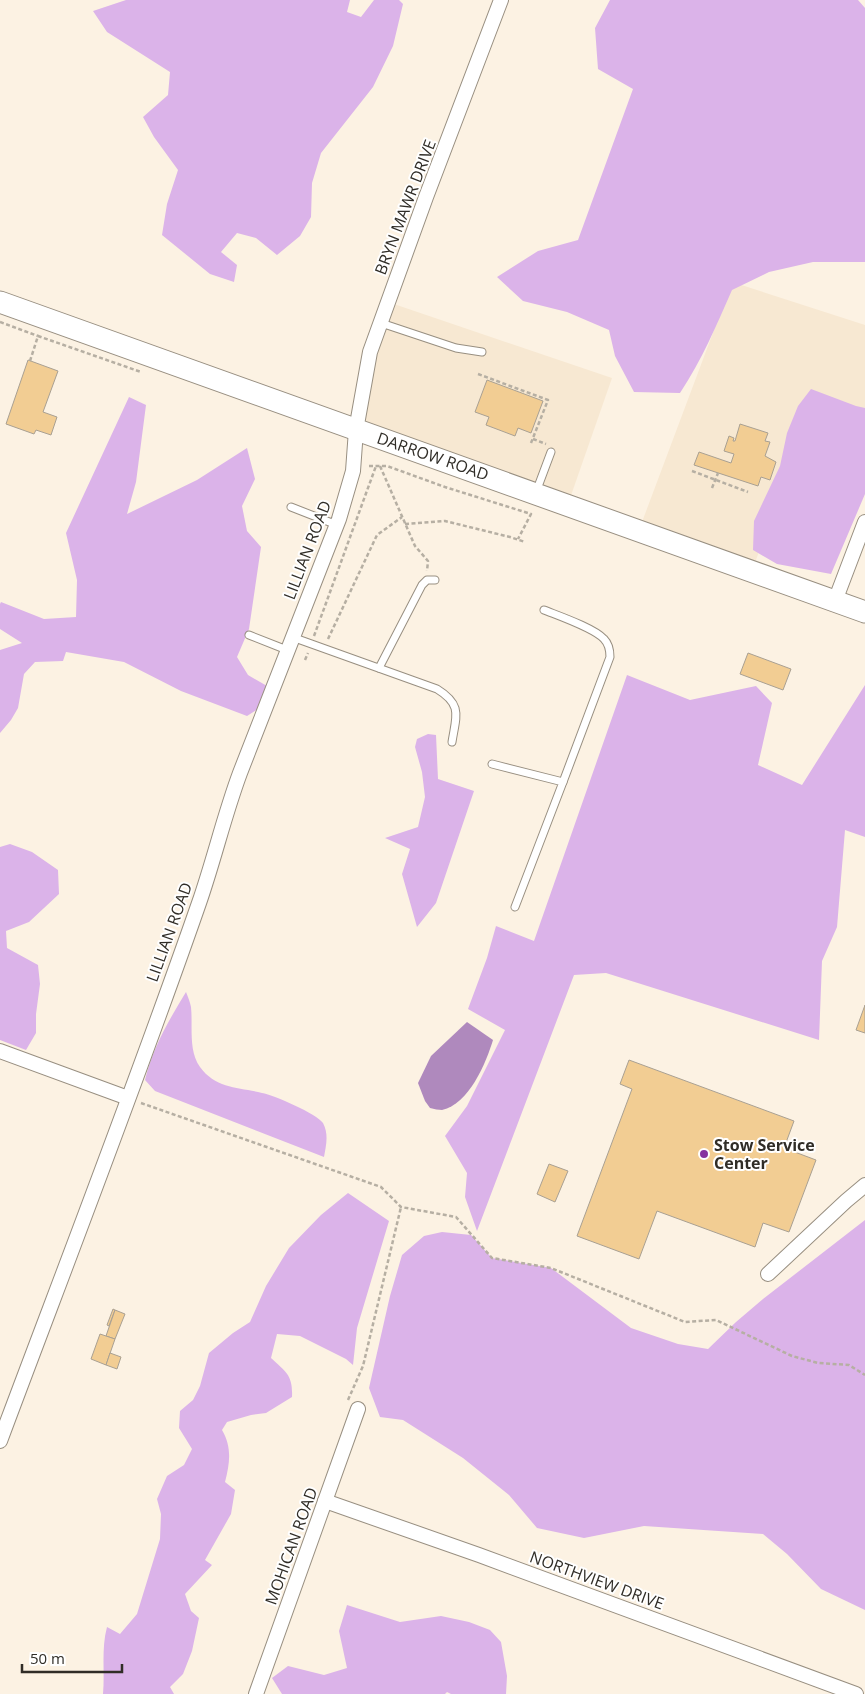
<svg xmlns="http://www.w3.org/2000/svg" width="865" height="1694" viewBox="0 0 865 1694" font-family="'Open Sans',sans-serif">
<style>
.built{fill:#f7e8d2}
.forest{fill:#dbb3e9}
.water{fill:#af89bd}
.building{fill:#f2cd93;stroke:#a9a092}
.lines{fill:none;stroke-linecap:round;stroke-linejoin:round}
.service-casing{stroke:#988f81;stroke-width:9}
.minor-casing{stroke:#988f81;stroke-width:16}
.primary-casing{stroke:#988f81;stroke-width:23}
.path{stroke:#b6afa3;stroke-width:2.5;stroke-dasharray:4 2.5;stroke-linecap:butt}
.service{stroke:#fff;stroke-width:7}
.minor{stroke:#fff;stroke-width:14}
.primary{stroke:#fff;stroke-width:21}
.poi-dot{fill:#8632a0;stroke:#fff;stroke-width:2}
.labels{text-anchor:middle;stroke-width:4;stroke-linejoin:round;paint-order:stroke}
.street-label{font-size:16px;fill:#302d27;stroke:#fff}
.poi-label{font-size:16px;font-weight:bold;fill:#302d27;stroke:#fff;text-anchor:start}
</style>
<rect width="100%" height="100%" fill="#fcf2e3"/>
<g class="built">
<path d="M732,282L865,325V436L808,416L752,571L639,530Z"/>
<path d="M388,302L612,378L568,504L356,430Z"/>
</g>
<g class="forest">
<path d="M126,0H350L347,12L361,17L374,0H399L403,4L393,46L373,87L321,153L312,183L311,217L300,236L277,255L256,238L237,233L221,252L237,265L234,282L210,274L162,235L167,204L178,170L154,137L143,117L168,95L170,72L107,32L93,11Z"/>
<path d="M610,0H858L865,8V262H813L769,272L732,290C716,326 702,360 680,393L634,392L615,356L609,330L567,312L523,301L497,277L538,251L578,240L633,89L598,69L595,28Z"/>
<path d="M811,389L856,406L865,408V494L831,574L777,564L753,550L754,521L780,466L787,433L798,406Z"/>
<path d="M129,397L146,405L136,482L127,514L197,480L247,448L255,479L242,506L247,531L261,547L249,629L237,657L248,675L267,686L261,707L247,716L181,691L124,662L66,652L63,661L35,662L24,674L18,708L11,720L0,733V650L22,643L0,629V604L1,602L44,619L76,617L77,580L66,533Z"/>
<path d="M627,675L690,700L756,686L772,703L758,765L802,785L865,685V837L845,830L837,927L822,961L819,1040L606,973L574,975L477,1231L465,1197L467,1173L445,1136L467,1106L505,1030L468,1009L487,958L496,926L534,941Z"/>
<path d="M428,734L436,735L438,779L474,791L436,903L417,927L402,874L410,849L385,838L418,827L425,797L422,772L415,747L417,739Z"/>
<path d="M10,844L32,852L58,870L59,894L29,922L6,931L7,948L38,965L40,984L36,1014V1033L26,1050L0,1040V847Z"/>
<path d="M186,992C188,997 190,1002 191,1007C193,1026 188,1050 200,1067C216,1089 239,1087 262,1093C274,1095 317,1114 323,1123C329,1134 326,1146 324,1157L155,1091L145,1080C153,1047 169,1020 186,992Z"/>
<path d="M348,1193L389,1221L357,1328L353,1365L346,1359L300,1336L277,1334L271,1358C286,1372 293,1375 292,1397L266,1413L251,1415L227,1422L222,1430C232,1447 230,1463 225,1482L235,1490L231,1514L205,1560L212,1565L185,1594L191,1611L199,1618L192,1651L183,1674L170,1687L174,1694H103C105,1672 101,1649 107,1627L120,1634L137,1614L160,1539L161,1514L157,1499L167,1476L184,1465L192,1449L179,1428L180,1411L193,1400L200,1386L209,1353L233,1333L250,1322L266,1286L289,1248L321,1215Z"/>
<path d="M865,1220V1610L821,1589L787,1554L763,1534L644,1526L584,1538L537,1528L509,1495L463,1458L403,1420L380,1417L369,1388L390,1296L402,1255L424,1236L442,1232L471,1235L492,1258L551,1268L631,1328L678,1344L708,1349L736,1322L763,1299Z"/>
<path d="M347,1605L400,1622L441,1616L469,1622L490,1630L501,1642L507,1676L506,1694H451L447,1692L445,1694H282L272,1678L288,1666L324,1675L347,1668L339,1631Z"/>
</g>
<path class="water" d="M467,1022L493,1040C486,1063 469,1104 442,1110C439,1110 434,1109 430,1108L425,1101L418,1083L431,1056Z"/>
<g class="building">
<path d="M28,360L58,371L43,412L57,417L51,435L36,430L34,434L6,424Z"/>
<path d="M487,380L543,401L531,433L518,428L515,436L486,425L489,417L475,412Z"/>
<path d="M740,424L768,433L765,441L770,442L765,456L776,462L770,480L761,477L758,486L694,465L699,452L731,463L734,454L724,451L729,436L734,438L733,441H735Z"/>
<path d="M748,653L791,669L783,690L740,674Z"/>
<path d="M865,1005V1033L856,1030Z"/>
<path d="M629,1060L794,1121L784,1148L816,1160L789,1232L763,1223L755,1247L657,1211L639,1259L577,1236L632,1089L620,1084Z"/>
<path d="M549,1164L568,1171L555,1202L537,1194Z"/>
<path d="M113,1309L115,1310L109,1326L107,1325Z"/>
<path d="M115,1310L125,1314L115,1339L106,1336Z"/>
<path d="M100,1334L115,1339L106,1365L91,1359Z"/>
<path d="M110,1353L121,1357L117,1369L106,1365Z"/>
</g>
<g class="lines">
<g class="service-casing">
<g id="service">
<path d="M381,323L456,348L482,352"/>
<path d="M536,492L551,452"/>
<path d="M291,507L337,525"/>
<path d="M544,610C559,616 594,628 604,639C609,644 610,650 610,657L563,782"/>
<path d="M249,635L287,650"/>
<path d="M292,637L437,689C463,705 456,716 452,742"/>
<path d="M379,668L422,585L427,580H435"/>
<path d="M492,764L563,782L515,907"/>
</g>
</g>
<g class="minor-casing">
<g id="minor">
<path d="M835,601L865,522"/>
<path d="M0,1051L128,1098"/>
<path d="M768,1274L846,1201L865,1185"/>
<path d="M0,1441C67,1262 136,1084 199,903C214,860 224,816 240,773L339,519L353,471L356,430L370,352L426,197L501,0"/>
<path d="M325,1501L479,1555L856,1694"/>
<path d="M256,1694L358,1409"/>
</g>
</g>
<g class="primary-casing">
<path id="primary" d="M0,302C289,404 577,508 865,612"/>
</g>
<g class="path">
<path d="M0,322L38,336"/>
<path d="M30,361L38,336L141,372"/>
<path d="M478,374L548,400L531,443"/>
<path d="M533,439L546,444"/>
<path d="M369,466H387L445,487L531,514L518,539"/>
<path d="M380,466L415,546L428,561L427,571"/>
<path d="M692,471L748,492"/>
<path d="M712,488L718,473"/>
<path d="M405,524L445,521L510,537L525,542"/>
<path d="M314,636L376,466"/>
<path d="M328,639L377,535L402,517"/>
<path d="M305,660L308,653"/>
<path d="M141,1103L381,1187L401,1207L456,1217L492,1258L551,1268L685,1322L716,1320L792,1356L818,1363L849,1365L865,1375"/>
<path d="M348,1400L363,1366L401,1207"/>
</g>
<use href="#service" class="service"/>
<use href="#minor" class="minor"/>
<use href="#primary" class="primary"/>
</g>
<circle class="poi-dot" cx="704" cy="1154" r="5"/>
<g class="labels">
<g class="street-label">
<text transform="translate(405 207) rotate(-69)" y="6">BRYN MAWR DRIVE</text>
<text transform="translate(433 456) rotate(19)" y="6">DARROW ROAD</text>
<text transform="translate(307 550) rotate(-69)" y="6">LILLIAN ROAD</text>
<text transform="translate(169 932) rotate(-70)" y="6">LILLIAN ROAD</text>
<text transform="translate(291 1546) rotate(-70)" y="6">MOHICAN ROAD</text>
<text transform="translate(597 1580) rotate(20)" y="6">NORTHVIEW DRIVE</text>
</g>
<g class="poi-label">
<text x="714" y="1151">Stow Service<tspan x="714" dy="18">Center</tspan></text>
</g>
</g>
<path d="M22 1664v8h100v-8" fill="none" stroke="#302d27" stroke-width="2.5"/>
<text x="30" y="1664" font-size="15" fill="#302d27" stroke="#ffffff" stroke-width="4" paint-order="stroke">50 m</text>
</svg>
